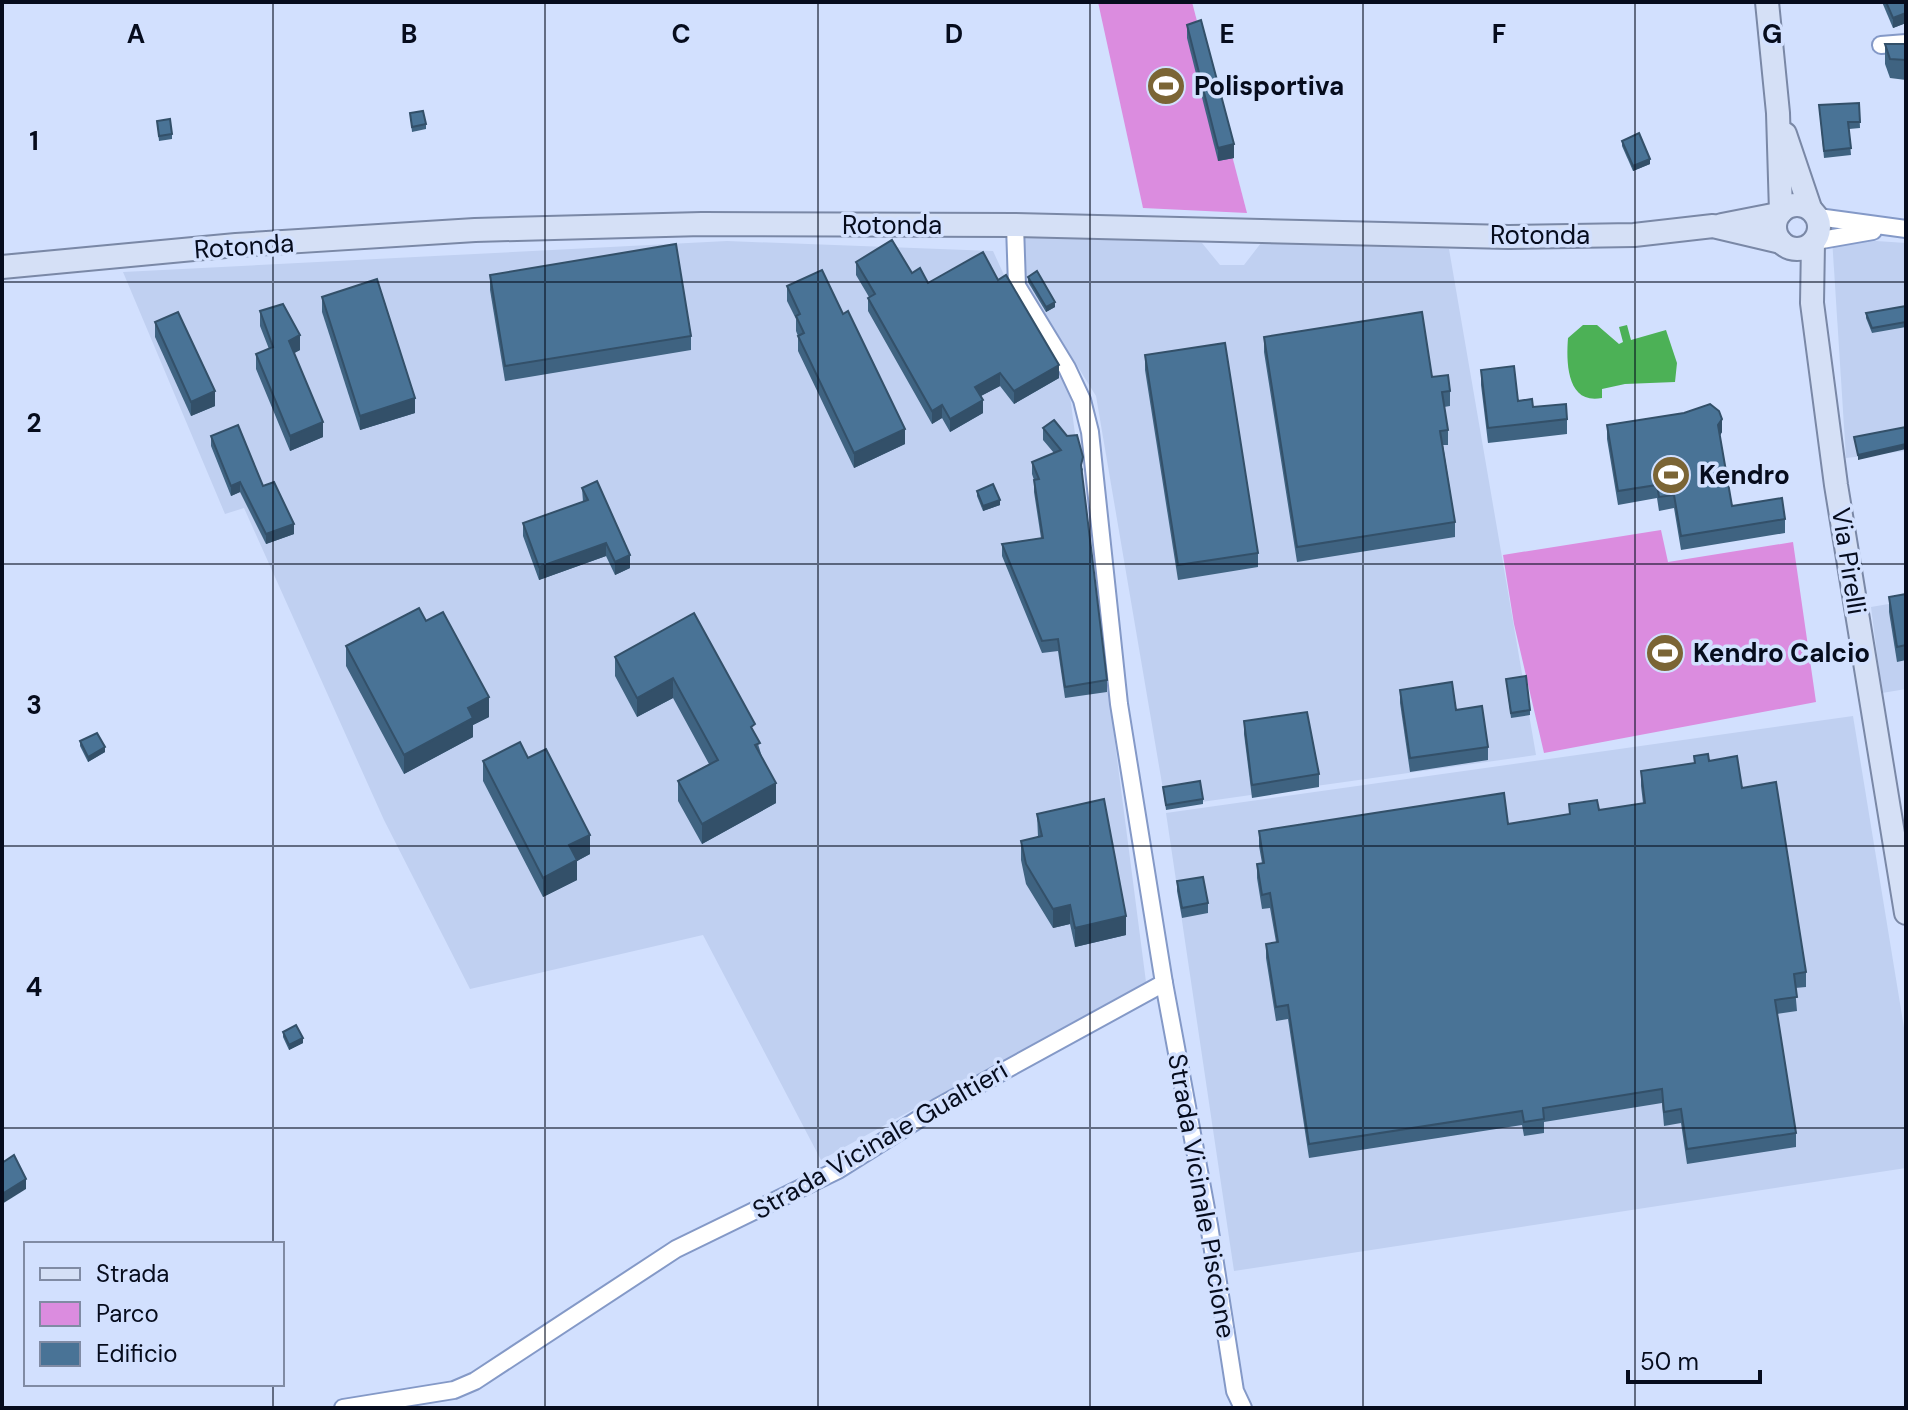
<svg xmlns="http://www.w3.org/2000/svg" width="1908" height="1410" viewBox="0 0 1908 1410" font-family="'DM Sans',sans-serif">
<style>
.built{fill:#c0d0f1}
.green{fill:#db8cdf}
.water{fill:#4cb156}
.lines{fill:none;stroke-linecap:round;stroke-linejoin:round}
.minor-casing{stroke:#8499c7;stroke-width:20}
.major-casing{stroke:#7a88a6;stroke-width:26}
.minor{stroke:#fff;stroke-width:16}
.major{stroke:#d5e0f6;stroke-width:22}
.wall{fill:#3f6381}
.shaded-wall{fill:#335069}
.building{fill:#497396;stroke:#335069;stroke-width:2}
.grid{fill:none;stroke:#060c1d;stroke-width:2;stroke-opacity:0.55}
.labels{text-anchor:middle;stroke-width:7;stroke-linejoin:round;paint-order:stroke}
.poi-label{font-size:26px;font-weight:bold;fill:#060c1d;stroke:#d2e0fe;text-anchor:start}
.street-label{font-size:26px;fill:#060c1d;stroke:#d2e0fe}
.grid-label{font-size:26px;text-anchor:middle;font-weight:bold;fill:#060c1d;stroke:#d2e0fe;stroke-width:7;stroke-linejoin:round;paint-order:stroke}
</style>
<rect width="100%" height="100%" fill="#d2e0fe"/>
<g class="built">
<path d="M1023,236L1202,243L1220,265H1244L1261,243L1449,249L1536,755L1166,807L1096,396L1027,285Z"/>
<path d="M1832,238L1906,243V451L1846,458Z"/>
<path d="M727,241L993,251L1010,288L1068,380L1146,982L821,1160L703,935L470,989L384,820L244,508L225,514L123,272Z"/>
<path d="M1906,601V689L1882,693L1871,607Z"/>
<path d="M1853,716L1906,1040V1168L1234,1271L1166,813Z"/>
</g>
<g class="green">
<path d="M1098,2H1192L1247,213L1143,208Z"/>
<path d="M1661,530L1668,562L1793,542L1816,702L1544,753L1514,624L1503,555Z"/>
</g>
<path class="water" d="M1583,325H1597L1619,344L1623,342L1619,327L1627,325L1631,340L1666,330L1677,363L1675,382L1625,384L1602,389V398C1567,405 1566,363 1568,338Z"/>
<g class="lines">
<g class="minor-casing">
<g id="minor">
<path d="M1881,45L1906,43"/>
<path d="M1818,217L1906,229"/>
<path d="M1816,241L1873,231"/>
<path d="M1164,983L1209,1225L1235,1391L1243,1408"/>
<path d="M343,1408L454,1390L475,1381L676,1249L838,1170L938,1107L1164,983L1119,704L1090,432L1082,400L1067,368L1017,286L1015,225"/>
</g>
</g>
<g class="major-casing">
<g id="major">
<path d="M1767,2L1778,113L1781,212"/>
<path d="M1785,134L1810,208"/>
<circle cx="1797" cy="227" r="22"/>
<path d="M1722,225L1778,214"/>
<path d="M1813,243L1812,303L1836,485L1906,913"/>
<path d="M2,267L236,245L475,230L702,224L1015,225L1509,237L1634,235L1713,226L1781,242"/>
</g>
</g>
<use href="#minor" class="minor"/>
<use href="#major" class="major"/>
</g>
<g class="wall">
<path d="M1882,2H1904L1906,6V23L1893,28Z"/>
<path d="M1187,25L1234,158L1218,161L1187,38Z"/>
<path d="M1885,44H1906V80L1890,78L1885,64Z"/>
<path d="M1859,103L1860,128L1849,129L1851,155L1824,158L1819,105Z"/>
<path d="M410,113L426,124V129L412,132Z"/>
<path d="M157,121L172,134V139L159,141Z"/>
<path d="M1622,141L1650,164L1633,171L1622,146Z"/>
<path d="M856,262L912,273L928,283L998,280L1059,378L1014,404L1000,386L981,396L983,413L950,432L942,418L932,424L868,311V298L869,297L856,275Z"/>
<path d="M490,275L691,336V350L505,381L490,290Z"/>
<path d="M1028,277L1055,307L1046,312L1028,282Z"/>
<path d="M787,286L905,444L854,468L798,351V336L796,331V319L787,301Z"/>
<path d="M322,297L415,413L360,430L322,312Z"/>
<path d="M1906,306V327L1872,333L1866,318V313Z"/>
<path d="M260,311L300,350L294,353L323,437L290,451L256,369V354L269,349L260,326Z"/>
<path d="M155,322L215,406L191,416L155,337Z"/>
<path d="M1264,337L1432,377L1450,391V406L1444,407L1448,430V445H1443L1455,522V537L1297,562L1264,352Z"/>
<path d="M1145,355L1258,553V567L1178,580L1145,370Z"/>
<path d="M1481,370L1518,401L1567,419V434L1488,443L1481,385Z"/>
<path d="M1607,425L1722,432L1720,435L1732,506L1785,519V533L1681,550L1674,508L1659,511L1657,498L1618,505L1607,439Z"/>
<path d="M1043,428L1083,469L1082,473L1107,680V692L1065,698L1058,651L1042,653L1002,556V544L1041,538L1034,492V480L1032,474V462L1054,453L1043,440Z"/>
<path d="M211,436L263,486L294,534L266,544L240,492L231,496L211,446Z"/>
<path d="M582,488L630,568L615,575L606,556L539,580L523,536V523L583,502Z"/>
<path d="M977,491L1000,505L983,511L977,496Z"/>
<path d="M1906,594V660L1897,662L1889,612V597Z"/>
<path d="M694,613L755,734L776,803L702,844L678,801V781L709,764L673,698L637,717L615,676V657Z"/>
<path d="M426,621L489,717L473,725V737L404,774L346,666V646Z"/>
<path d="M1506,679L1530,710V715L1511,718Z"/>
<path d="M1400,690L1456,710L1488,747V760L1410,772L1400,703Z"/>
<path d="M1244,721L1319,774V787L1252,798L1244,734Z"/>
<path d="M80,741L105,752L88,762L80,746Z"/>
<path d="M1694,756L1709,761L1742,788L1806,972V987L1795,988L1797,1011L1777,1014L1796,1133V1147L1687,1164L1681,1123L1664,1126L1662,1103L1544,1122V1133L1524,1136L1522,1125L1309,1158L1288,1019L1276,1021L1266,958V944L1276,942L1270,908L1262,909L1257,878V864L1262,863L1259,846V831L1508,824L1569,815V804L1599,810L1643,803L1641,786V771L1694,763Z"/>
<path d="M528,758L590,854L577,861V880L543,897L483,781V761Z"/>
<path d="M1163,787L1203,799V804L1166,810Z"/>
<path d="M1037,814L1126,935L1075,947L1070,924L1053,928L1026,884L1021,860V841L1038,837Z"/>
<path d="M1177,881L1208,903V913L1182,918L1177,891Z"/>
<path d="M283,1032L303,1043L289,1050L283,1037Z"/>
</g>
<g class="shaded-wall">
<path d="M1906,13V23L1893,28V18Z"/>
<path d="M1234,144V158L1218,161V148Z"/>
<path d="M1650,159V164L1633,171V166Z"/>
<path d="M1055,302V307L1046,312V307Z"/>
<path d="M300,335V350L289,356V341Z"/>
<path d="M1059,365V378L1014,404V391Z"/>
<path d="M1000,373V386L975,399V387Z"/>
<path d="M215,391V406L191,416V402Z"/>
<path d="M415,398V413L360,430V416Z"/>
<path d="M983,400V413L950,432V419Z"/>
<path d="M942,405V418L932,424V411Z"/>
<path d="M1722,419V432L1718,439V425Z"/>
<path d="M323,422V437L290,451V436Z"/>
<path d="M905,429V444L854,468V453Z"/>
<path d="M1906,444V449L1858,460V455Z"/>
<path d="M240,482V492L231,496V486Z"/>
<path d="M1000,500V505L983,511V506Z"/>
<path d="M294,524V534L266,544V534Z"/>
<path d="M606,543V556L539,580V567Z"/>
<path d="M630,555V568L615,575V562Z"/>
<path d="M673,678V698L637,717V698Z"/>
<path d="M489,697V717L473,725V737L404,774V755L468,708Z"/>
<path d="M105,747V752L88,762V757Z"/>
<path d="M776,783V803L702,844V824Z"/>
<path d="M590,835V854L577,861V880L543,897V878L569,845Z"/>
<path d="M1070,905V924L1053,928V909Z"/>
<path d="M1126,916V935L1075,947V928Z"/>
<path d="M303,1038V1043L289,1050V1045Z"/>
<path d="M26,1179V1189L2,1204V1194Z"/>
</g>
<g class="building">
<path d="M1886,2H1904L1906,6V13L1893,18Z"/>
<path d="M1201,20L1234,144L1218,148L1187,25Z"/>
<path d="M1885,44H1906V60L1890,59Z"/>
<path d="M1859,103L1860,122H1848L1851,148L1824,151L1819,105Z"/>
<path d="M423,111L426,124L412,127L410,113Z"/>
<path d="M170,119L172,134L159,136L157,121Z"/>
<path d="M1639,133L1650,159L1633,166L1622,141Z"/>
<path d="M892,240L912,273L920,268L928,283L983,252L998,280L1006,275L1059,365L1014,391L1000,373L975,387L983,400L950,419L942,405L932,411L868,298L875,294L856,262Z"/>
<path d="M676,244L691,336L505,366L490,275Z"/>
<path d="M822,270L843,314L848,311L905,429L854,453L798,336L804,333L796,316L800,314L787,286Z"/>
<path d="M1037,271L1055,302L1046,307L1028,277Z"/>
<path d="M377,279L415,398L360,416L322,297Z"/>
<path d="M283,304L300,335L289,341L323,422L290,436L256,354L273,347L260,311Z"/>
<path d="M1906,306V322L1872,328L1866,313Z"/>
<path d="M178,312L215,391L191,402L155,322Z"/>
<path d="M1422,312L1432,377L1448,375L1450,391L1442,392L1448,430L1440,431L1455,522L1297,547L1264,337Z"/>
<path d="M1225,343L1258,553L1178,565L1145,355Z"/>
<path d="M1514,366L1518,401L1532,399L1533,407L1566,404L1567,419L1488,428L1481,370Z"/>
<path d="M1710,404L1719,411L1722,419L1718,425L1732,506L1782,498L1785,519L1681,536L1674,495L1659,497L1657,485L1618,491L1607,425L1684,413Z"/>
<path d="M1054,420L1067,436L1077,435L1083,457L1081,465L1107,680L1065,687L1058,639L1042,641L1002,544L1043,538L1034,480L1039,479L1032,462L1061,450L1043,428Z"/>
<path d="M238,425L263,486L274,482L294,524L266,534L240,482L231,486L211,436Z"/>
<path d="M1906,427V444L1858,455L1854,437Z"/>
<path d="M597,481L630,555L615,562L606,543L539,567L523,523L588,500L582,488Z"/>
<path d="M993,484L1000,500L983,506L977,491Z"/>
<path d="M1906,594V645L1897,647L1889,597Z"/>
<path d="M419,608L426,621L443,612L489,697L468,708L473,718L404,755L346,646Z"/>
<path d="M694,613L755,724L751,727L760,743L755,745L776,783L702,824L678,781L718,760L673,678L637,698L615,657Z"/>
<path d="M1526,676L1530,710L1511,713L1506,679Z"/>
<path d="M1452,682L1456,710L1482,706L1488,747L1410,758L1400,690Z"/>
<path d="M1307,712L1319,774L1252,785L1244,721Z"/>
<path d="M97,733L105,747L88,757L80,741Z"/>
<path d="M520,742L528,758L546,749L590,835L569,845L577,860L543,878L483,761Z"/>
<path d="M1708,754L1709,761L1737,756L1742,788L1776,782L1806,972L1794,974L1797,997L1775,1000L1796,1133L1687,1149L1681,1109L1664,1112L1662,1089L1543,1108L1544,1119L1524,1122L1522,1111L1309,1144L1288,1005L1276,1007L1266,944L1278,942L1270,893L1262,895L1257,864L1264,863L1259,831L1504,793L1508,824L1570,814L1569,804L1597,800L1599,810L1645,803L1641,771L1695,763L1694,756Z"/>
<path d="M1200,781L1203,799L1166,805L1163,787Z"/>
<path d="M1104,799L1126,916L1075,928L1070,905L1053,909L1026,864L1021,841L1042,836L1037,814Z"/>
<path d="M1203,877L1208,903L1182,908L1177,881Z"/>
<path d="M296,1025L303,1038L289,1045L283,1032Z"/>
<path d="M14,1155L26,1179L2,1194V1163Z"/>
</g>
<path class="grid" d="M273,2V1244M545,2V1408M818,2V1408M1090,2V1408M1363,2V1408M1635,2V1408M2,282H1906M2,564H1906M2,846H1906M2,1128H1906M273,1384V1408"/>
<defs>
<g id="stadium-disc" transform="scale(2)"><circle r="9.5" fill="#7b6535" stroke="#d2e0fe"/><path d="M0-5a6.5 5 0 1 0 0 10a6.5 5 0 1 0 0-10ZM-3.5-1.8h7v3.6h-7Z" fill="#fff"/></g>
</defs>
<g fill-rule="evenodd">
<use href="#stadium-disc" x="1166" y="86"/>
<use href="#stadium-disc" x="1671" y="475"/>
<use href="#stadium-disc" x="1665" y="653"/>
</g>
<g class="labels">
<g class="poi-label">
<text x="1194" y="95">Polisportiva</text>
<text x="1699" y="484">Kendro</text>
<text x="1693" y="662">Kendro Calcio</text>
</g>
<g class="street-label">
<text x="892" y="234">Rotonda</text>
<text x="1540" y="244">Rotonda</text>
<text transform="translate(244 246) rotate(-4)" y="9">Rotonda</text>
<text transform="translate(1849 561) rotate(81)" y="9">Via Pirelli</text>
<text transform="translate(880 1140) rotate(-30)" y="9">Strada Vicinale Gualtieri</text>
<text transform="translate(1202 1196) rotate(80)" y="9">Strada Vicinale Piscione</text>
</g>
</g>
<g class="grid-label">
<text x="136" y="43">A</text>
<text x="409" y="43">B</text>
<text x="681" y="43">C</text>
<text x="954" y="43">D</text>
<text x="1227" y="43">E</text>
<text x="1499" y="43">F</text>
<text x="1772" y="43">G</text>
<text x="34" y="150">1</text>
<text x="34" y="432">2</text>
<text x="34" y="714">3</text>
<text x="34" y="996">4</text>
</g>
<rect width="1908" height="1410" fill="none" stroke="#060c1d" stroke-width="8"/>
<rect x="24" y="1242" width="260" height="144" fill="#d2e0fe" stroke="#808ba4" stroke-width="2"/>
<rect x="40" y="1268" width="40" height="12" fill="#d5e0f6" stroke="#808ba4" stroke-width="2"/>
<text x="96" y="1282" font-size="24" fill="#060c1d">Strada</text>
<rect x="40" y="1302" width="40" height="24" fill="#db8cdf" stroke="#808ba4" stroke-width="2"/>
<text x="96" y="1322" font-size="24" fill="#060c1d">Parco</text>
<rect x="40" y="1342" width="40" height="24" fill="#497396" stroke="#808ba4" stroke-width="2"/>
<text x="96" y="1362" font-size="24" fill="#060c1d">Edificio</text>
<path d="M1628 1370v12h132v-12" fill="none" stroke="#060c1d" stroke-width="4"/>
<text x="1640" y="1370" font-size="24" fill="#060c1d" stroke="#d2e0fe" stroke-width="6" paint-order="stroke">50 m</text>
</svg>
